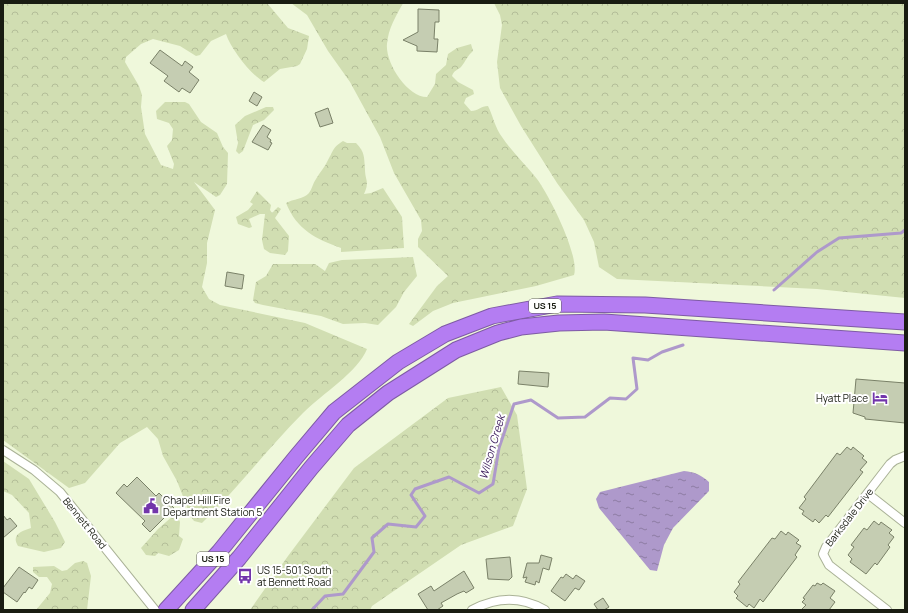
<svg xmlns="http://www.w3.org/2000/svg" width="908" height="613" viewBox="0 0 908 613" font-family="Manrope,sans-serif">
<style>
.forest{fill:url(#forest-crowns)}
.water{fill:url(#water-ripples)}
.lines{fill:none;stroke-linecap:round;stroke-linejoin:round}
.stream{stroke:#ae99cb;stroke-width:3}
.building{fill:#c5cdb2;stroke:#7a8168}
.street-casing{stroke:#aab297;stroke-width:10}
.highway-casing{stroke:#7e5ba4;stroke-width:17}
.street{stroke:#fff;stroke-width:8}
.highway{stroke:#b47df2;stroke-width:15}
.labels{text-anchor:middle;stroke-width:4;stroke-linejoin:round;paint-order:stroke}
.shield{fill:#fff;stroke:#5e6059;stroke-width:1}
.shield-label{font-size:9px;font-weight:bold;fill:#191c12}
.poi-label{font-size:10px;fill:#191c12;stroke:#fff;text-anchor:start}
.street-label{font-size:10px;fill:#191c12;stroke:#fff}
.water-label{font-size:11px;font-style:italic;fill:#422360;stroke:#fff}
</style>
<defs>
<pattern id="forest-crowns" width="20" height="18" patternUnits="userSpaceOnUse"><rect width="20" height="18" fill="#d1deb2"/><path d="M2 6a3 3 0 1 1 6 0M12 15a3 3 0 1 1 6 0" fill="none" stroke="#b3be98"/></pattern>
<pattern id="water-ripples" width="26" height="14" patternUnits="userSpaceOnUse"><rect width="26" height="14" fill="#ae99cb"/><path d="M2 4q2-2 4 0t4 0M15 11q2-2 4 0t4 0" fill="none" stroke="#8d7ca3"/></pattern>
</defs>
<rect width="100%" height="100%" fill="#eff8db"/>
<g class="forest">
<path d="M3,3H267L288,28L309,36L307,49L300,64L297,66L280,69L264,82C250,74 231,49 226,34L211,41L200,55L196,56L180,46L153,39L141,44L126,57L125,62L139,86L142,95L141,107L145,134L161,165L173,169L174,164L167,146L172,140L173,129L169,123L157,119L156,111L165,102H185L189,104L201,122L217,133L223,147L228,153L227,184L220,195L216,197L194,182L215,210L207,243V263L202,287L209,299L220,305L305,323L367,349C358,372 322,394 303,413C268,448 238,488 202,523L194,521L191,517L177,481L163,456L158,439L147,427L120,443L85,483L69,488L3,440Z"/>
<path d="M291,3H403C396,16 388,29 387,44C385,62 407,97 427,97L435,84L436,74L446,65L448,54L457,48L471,44L473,51C467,56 466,61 461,67C458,70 454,70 452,76L458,82L473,90L474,94L466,98L464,103L471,111C478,111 481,106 488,106C493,116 495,128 502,137C512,152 526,165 537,179C549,195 580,256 574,275L536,286L453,303L433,311L413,326L409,324L437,286L448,276L418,247V239L422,231L421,220L394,173L380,137L350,82L328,51L307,15Z"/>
<path d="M494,3H905V298L817,289L617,279L599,267L594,242L584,220L557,183L521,126L500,88L497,62L502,25L500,15Z"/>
<path d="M266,107H273L274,110L264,120L253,125L243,151L239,154L236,151L238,143L235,125L245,116Z"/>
<path d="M343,141L347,143H356C365,152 364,157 365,169C365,181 370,181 364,194L371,193L383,188L402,217L404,248L341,252V248C316,239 297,230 286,203C293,199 304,199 309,193C312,189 313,183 316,179C320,172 325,167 328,160C334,150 332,148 343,141Z"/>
<path d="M257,191L271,205L270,210L272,213L278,207L281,209L275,218L289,236L288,251L285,255L270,253L264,249L262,240L265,214H260L249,219L252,227L249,228L238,224L236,217L248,210L253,204L250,202Z"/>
<path d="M413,257L417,276L404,292L396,307L378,325L365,323L343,324L321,316L263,305L255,303L253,300L256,282L266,276L273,264H315L325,271L329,263L342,260Z"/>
<path d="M501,387L517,415L527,489L513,526L461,545L372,606L370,610H250L288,556L354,468L448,398Z"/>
<path d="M3,461L29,479L55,522L65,542L61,548L44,552L18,546C11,535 21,531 31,528L29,513L12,495L3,491Z"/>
<path d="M174,515L178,517L180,522L179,536L183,539L179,550L169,556L158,553L155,556L146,555L141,548L158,529Z"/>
<path d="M83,561L87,563L91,576L87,610H36L50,593L52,584L47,577H39L33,572V567L54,566L62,571L67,570L75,563Z"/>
</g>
<path class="water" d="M684,471C695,472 701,475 709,482V491L673,528L664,545L657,571L650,570L599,508L596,499L600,492Z"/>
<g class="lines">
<g class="stream">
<path d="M774,290L817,252L839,238L901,233L905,230"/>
<path d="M312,610L325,596L343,594L374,552L372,538L388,524L416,527L425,516L411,495L415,489L449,477L479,493L493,484L499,448L514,404L531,400L558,418L585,417L610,398L626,399L637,389L633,358L648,360L662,352L683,345"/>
</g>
</g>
<g class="building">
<path d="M418,9L439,10V22H435L434,39H438L437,52L417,51V46L403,40L418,32Z"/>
<path d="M160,50L182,66L185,61L193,67L189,72L199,80L190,93L182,88L179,92L164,81L168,76L150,63Z"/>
<path d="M254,92L262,97L257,106L249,101Z"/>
<path d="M328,108L333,123L320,127L315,113Z"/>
<path d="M263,125L271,130L267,137L271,140L270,142L272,143L268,150L252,142Z"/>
<path d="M227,272L244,275L242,289L225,286Z"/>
<path d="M519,371L549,373L548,387L518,384Z"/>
<path d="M856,379L905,383V423L865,419V417L853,413Z"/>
<path d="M847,447L851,450L853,447L864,456L862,458L867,462L860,470L863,472L828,517L826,515L819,523L815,519L813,522L802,514L804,511L799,508L806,499L804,497L837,453L840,455Z"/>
<path d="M137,477L156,496L159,493L174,508L150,532L142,524L145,521L116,493L124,484L127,487Z"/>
<path d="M3,515L7,520L10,518L17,526L3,538Z"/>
<path d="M874,521L879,525L881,522L892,530L889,533L894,537L888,545L890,547L877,565L875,563L866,574L850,562L852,559L848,555L854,547L851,545L864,528L867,530Z"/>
<path d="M781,531L786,535L788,532L799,540L796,543L801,546L795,555L797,557L763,602L760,599L754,608L749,604L747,607L736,598L738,596L734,592L740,584L738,582L772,538L775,539Z"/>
<path d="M541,555L552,558L549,570L543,568L539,583L536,581L535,585L525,582L527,577L523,578L527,563H539Z"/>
<path d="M510,557L512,577L509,580L488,579L486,559Z"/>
<path d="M19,567L38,580L32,589L29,587L25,593L24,592L17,602L3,592V588Z"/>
<path d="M464,571L474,588L466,593L464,591L457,594L441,603L443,606L437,610H428L418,594L431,586L434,591Z"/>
<path d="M566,574L573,579L576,575L585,581L579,590L575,588L565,601L551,591L561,577L563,578Z"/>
<path d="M817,583L821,585L823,583L835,591L830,598L835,602L829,610H801L806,605L802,602L805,599L803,598L813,585L815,586Z"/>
<path d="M603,598L609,607L604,610H598L594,604Z"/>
</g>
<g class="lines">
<g class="street-casing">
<g id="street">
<path d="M3,450L34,470L60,492L155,610"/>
<path d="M868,494L905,523"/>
<path d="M472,610C496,597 521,596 545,610"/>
<path d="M887,610L829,565L823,554L826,547L890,464L895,460L905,456"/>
</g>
</g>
<g class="highway-casing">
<g id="highway">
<path d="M166,610L219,552L296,457L334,412L398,362L445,334L492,316L557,304L645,305L905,322"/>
<path d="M193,610L239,558L311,468L348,425L388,393L456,350L498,333L521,327L559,323L604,322L905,343"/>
</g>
</g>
<use href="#street" class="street"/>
<use href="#highway" class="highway"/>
</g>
<defs>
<g id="hotel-bare" transform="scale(1.2)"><path d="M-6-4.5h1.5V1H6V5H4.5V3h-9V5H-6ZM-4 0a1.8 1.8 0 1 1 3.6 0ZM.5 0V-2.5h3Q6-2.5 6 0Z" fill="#7235ab" stroke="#fff" stroke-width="2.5" paint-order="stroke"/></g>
<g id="civic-bare" transform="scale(1.2)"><path d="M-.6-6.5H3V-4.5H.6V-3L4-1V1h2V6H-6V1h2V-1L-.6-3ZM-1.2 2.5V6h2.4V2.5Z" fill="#7235ab" stroke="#fff" stroke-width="2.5" paint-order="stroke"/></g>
<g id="bus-bare" transform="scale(1.2)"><path d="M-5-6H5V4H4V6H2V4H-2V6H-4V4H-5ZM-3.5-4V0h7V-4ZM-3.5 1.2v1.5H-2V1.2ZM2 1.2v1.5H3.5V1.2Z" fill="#7235ab" stroke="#fff" stroke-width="2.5" paint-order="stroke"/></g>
</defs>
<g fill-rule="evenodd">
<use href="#hotel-bare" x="880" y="398"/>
<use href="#civic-bare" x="151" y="506"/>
<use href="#bus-bare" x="245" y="576"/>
</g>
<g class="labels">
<g class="shield">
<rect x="529" y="299" width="32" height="14" rx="3"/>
<rect x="197" y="552" width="32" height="14" rx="3"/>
</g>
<g class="shield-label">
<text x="545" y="309">US 15</text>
<text x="213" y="562">US 15</text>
</g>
<g class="poi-label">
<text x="868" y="402" text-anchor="end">Hyatt Place</text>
<text x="163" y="504">Chapel Hill Fire<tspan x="163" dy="12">Department Station 5</tspan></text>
<text x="257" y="574">US 15-501 South<tspan x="257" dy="12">at Bennett Road</tspan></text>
</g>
<g class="street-label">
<text transform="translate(849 517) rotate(-52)" y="4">Barksdale Drive</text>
<text transform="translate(85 523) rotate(51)" y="4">Bennett Road</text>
</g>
<g class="water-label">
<text transform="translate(492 447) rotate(-74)" y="4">Wilson Creek</text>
</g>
</g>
<rect width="908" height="613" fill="none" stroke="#191c12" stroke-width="8"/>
</svg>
